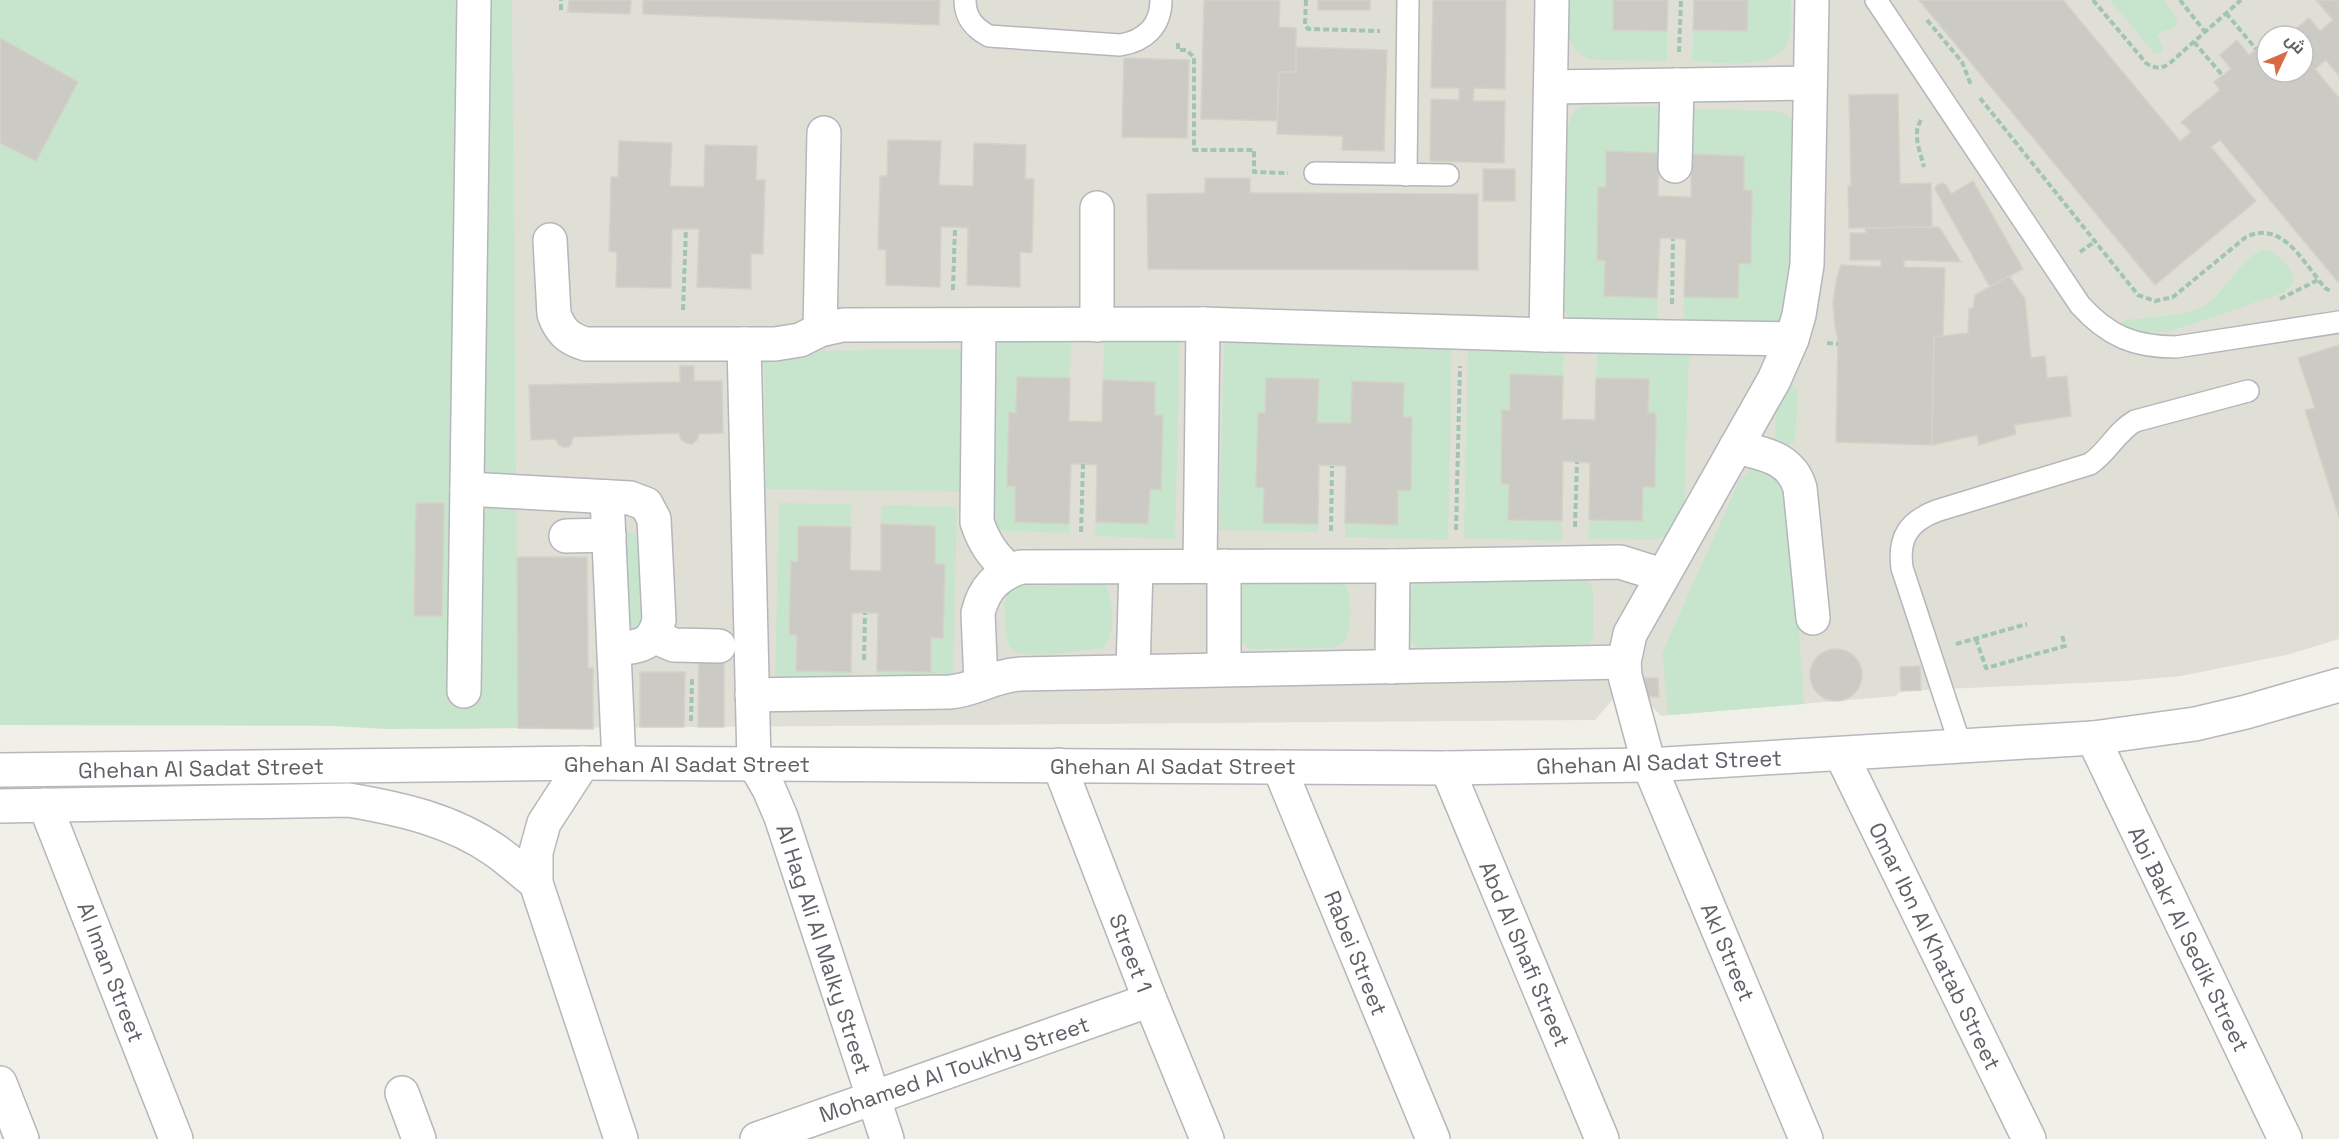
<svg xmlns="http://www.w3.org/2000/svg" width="2339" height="1139" viewBox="0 0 2339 1139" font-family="'Space Grotesk',Cairo,sans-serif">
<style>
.education{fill:#e0dfd6;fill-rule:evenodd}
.green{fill:#c7e5cd}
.building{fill:#cccac4;stroke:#d4d2c7;stroke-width:1.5}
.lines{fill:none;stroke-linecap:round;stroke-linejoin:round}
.service-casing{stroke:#b5b6bb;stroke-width:24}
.minor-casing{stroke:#b5b6bb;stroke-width:36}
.secondary-casing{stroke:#b6b8be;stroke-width:36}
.path{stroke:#a1c5b2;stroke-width:4;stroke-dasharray:6 3;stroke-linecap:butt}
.service{stroke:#fff;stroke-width:21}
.minor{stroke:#fff;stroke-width:33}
.secondary{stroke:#fff;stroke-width:33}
.labels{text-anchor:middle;stroke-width:4.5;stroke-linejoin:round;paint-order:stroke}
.street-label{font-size:22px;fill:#5f6167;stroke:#fff}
</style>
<rect width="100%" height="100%" fill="#f0efe8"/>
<path class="education" d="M0,0H2339V639L2290,654L2181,676L2125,681L1901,691L1896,696L1661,716L1642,697L1620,691L1595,720L426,729L349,726L0,725ZM2267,36H2303V72H2267Z"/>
<g class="green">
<path d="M0,0H512L518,728L387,729L313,725H0Z"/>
<path d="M1568,0H1613V30L1667,31V61L1593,60C1562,51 1568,26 1568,0Z"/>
<path d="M1748,0H1791C1791,13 1793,30 1788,42C1775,72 1719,62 1692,61L1693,30L1747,31Z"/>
<path d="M2110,0H2164L2178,20L2174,28L2161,32L2157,36L2163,47L2161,53L2155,54Z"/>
<path d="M1582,106L1662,107L1659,153L1607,152L1606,187H1598L1597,260L1605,261L1604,296L1657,298V327L1577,324C1568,318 1564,312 1561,301L1568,126L1572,114Z"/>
<path d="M1691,109L1776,111C1787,113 1791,117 1797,126L1794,298L1785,316L1777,323L1683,327L1684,297L1738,298L1739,263H1751L1752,190H1744V156L1691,154Z"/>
<path d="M2264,250C2279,252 2295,269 2293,284L2283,293L2168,332L2143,333L2119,326L2126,320C2149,317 2184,317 2204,306C2225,293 2242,255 2264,250Z"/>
<path d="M998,334L1071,337L1070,378L1017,377L1016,413L1009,412L1008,486H1015V522L1069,524V533L993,530Z"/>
<path d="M1104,338L1180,341L1175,539L1095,536L1096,522L1148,524L1150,489H1161L1163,416L1155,415V382L1103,380Z"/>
<path d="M1224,339L1452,346L1448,540L1345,537V523L1398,524V490L1410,491L1412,417H1403L1404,383L1352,381L1351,423H1317L1318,379L1266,378L1265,413L1258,414L1256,487L1264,488V523L1318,524V532L1219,530Z"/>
<path d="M1468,346L1564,348L1563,376L1510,375V410H1502L1501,483L1509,484L1508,519L1562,521V541L1464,538Z"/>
<path d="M961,349L962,492L766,489L764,362L772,357L797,351Z"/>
<path d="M1597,349L1689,352L1684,511C1676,525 1672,536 1655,540L1588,539L1589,520L1642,521L1649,379L1596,378Z"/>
<path d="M1790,383L1798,390L1795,441L1786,447L1777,442L1775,437L1777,391Z"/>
<path d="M1765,465L1790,491L1804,704L1668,715L1662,653L1740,479L1755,466Z"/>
<path d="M779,503L852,504L851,527L798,526V562L791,561L789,635H797L796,671L851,672V682L775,680Z"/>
<path d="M882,505L957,507L953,683L877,681V671L931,672V638H943L945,565L935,564V526L881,524Z"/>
<path d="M630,532L638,536L643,625L640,629L631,631L627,627L625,533Z"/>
<path d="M1582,577L1591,585L1593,591V638L1585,649L1419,650L1408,639V591L1419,579Z"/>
<path d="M1249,579L1338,580C1343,582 1346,585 1348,590C1352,602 1351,632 1345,642L1334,648L1256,649L1249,648L1239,639L1237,590Z"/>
<path d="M1100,580C1115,589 1117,636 1103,647C1090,651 1025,659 1014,651C1005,645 1006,631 1005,621C1004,601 1002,597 1016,582Z"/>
</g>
<g class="building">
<path d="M569,0H631L630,14L568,12Z"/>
<path d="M643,0H940L939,25L643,14Z"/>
<path d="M1204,0H1280L1279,27L1296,28V72H1279L1277,121L1201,119Z"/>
<rect x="1318" y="0" width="52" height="10"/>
<path d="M1433,0H1506L1505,89L1474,88L1473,101H1505L1504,163L1430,161L1431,99L1459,100V88H1431Z"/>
<path d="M1613,0H1668L1667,31L1613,30Z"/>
<path d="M1694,0H1748L1747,31L1693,30Z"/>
<path d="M1919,0H2063L2180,141L2191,132L2181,122L2220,90L2214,82L2231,69L2220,55L2237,40L2249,55L2263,43L2267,48V72H2303V36H2287L2309,18L2320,31L2333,20L2316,0H2339V76L2326,60L2315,69L2339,98V280L2338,282L2220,140L2211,147L2256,201L2155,285Z"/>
<path d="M0,38L78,82L36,161L0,143Z"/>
<path d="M1296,47L1387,50L1384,151L1342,150L1343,136L1277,134L1279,72H1296Z"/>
<path d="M1124,58L1189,60L1187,138L1122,137Z"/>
<path d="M1898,94L1900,184L1931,183L1932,227L1849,228L1848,186H1851L1849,95Z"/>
<path d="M888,140L941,141L939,185L973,186L974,143L1026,145L1025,179H1034L1032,253L1020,252V287L967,285L968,228L955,227H941L940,287L886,285V250L878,249L880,176H887Z"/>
<path d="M619,141L672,143L670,186L704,187L705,145L757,146L756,180H765L763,254H751V289L697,287L699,229H672L671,288L616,287L617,252L609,251L611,177H618Z"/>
<path d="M1606,151L1659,153L1658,196L1691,197V154L1744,156V190H1752L1751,264L1739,263L1738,298L1684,297L1686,239L1660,238L1657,298L1604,296L1605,261L1597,260L1598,187H1606Z"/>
<rect x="1483" y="169" width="32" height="32"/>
<path d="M1205,178H1250V193L1478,194V270L1148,269L1147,194L1205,193Z"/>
<path d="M1973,181L2023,269L1990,287L1935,189L1937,185L1942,183L1946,185L1951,194Z"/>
<path d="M1939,227L1961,262L1904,260V267L1945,268L1943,337H1934L1932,445L1836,442L1838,339L1835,326L1833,302L1837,277L1841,265L1881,267V260H1850V233H1866L1865,228Z"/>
<path d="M2009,276L2025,299L2031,358L2045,356L2047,378L2067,376L2071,416L2014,425L2016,434L1979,445L1977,435L1932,445L1934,337L1968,333L1969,308H1973L1975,295Z"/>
<path d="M2339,345V517L2305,410L2315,408L2298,358Z"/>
<path d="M680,366H694V381H722L723,433L699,434L697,440L692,444L686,443L681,439L679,433L573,437L572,443L569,447H563L558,444L556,439L531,440L529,385L680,382Z"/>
<path d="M1510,374L1563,376L1562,419L1595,420L1596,378L1649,379L1648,413H1656L1655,487H1643L1642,521L1589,520L1590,463L1563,461L1562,521L1508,520L1509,484H1501L1502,410H1510Z"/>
<path d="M1017,377L1070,378L1069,421L1102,422L1103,380L1155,382V415H1163L1161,490L1150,489L1148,524L1096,522L1097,465L1083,464H1071L1069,524L1015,522V486H1007L1009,412L1016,413Z"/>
<path d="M1266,378L1319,379L1317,423H1351L1352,381L1404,383L1403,417H1412L1411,491L1398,490V525L1345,523L1346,466L1319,465L1318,524L1263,523L1264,488L1256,487L1258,413H1265Z"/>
<path d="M416,503H444L442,616H414Z"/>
<path d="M881,524L935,526V564H945L943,638H931V672L877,671L878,613H852L851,672L796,671L797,635H789L791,561L798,562V526L851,527L850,570L881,571Z"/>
<path d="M517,557H587L588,668H593V729L518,728Z"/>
<circle cx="1836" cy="675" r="26"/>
<path d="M699,656H724V727H698Z"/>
<path d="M1920,666L1921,690L1901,691L1900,667Z"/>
<path d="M640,672H685L684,727H640Z"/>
<path d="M1642,678H1658L1659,697H1642Z"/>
</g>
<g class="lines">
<g class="service-casing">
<g id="service">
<path d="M965,0C965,18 974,28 989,36L1120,45C1145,41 1161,26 1161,0"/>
<path d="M1876,0L2080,305C2108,336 2134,347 2176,347L2339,322"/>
<path d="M1315,173L1448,175"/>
<path d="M1406,175L1408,0"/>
<path d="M1961,747L1902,568C1898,538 1908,522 1936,511L2090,464C2108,452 2116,432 2135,421L2248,391"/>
</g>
</g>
<g class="minor-casing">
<g id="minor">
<path d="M1551,87L1810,83"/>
<path d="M1675,166L1677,85"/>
<path d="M550,240L554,314C560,331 568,339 586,344H775L800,340L820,330L843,325L1203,324L1546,335L1792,339"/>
<path d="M979,325L977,522C984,543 993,556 1010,571"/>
<path d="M1097,325V208"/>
<path d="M820,330L824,133"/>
<path d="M1546,335L1552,0"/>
<path d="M744,344L754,763L769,789L781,817L887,1139"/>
<path d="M1736,447C1763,454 1791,457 1800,488L1813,618"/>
<path d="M467,489L630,498L646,504L654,519L659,620C652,648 638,646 614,649"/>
<path d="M607,497L619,763"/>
<path d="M566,536L609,535"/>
<path d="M1200,566L1203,324"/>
<path d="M653,636L674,645L719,646"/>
<path d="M1392,667L1393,566"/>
<path d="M1224,669V566"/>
<path d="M1133,671L1136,567"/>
<path d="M981,684L978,613C984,588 997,575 1021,567L1393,566L1620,562L1649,571L1661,579"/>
<path d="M464,691L474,0"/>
<path d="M752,695L950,692C975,690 995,675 1021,674L1624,662"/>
<path d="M2093,738L2285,1139"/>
<path d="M1841,754L2029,1139"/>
<path d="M1059,765L1150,1000L1207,1139"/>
<path d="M1279,767L1433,1139"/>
<path d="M1447,768L1602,1139"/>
<path d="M45,805L176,1139"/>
<path d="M0,1083L22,1139"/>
<path d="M402,1093L419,1139"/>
<path d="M757,1139L1150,1000"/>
<path d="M1806,1139L1649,765L1625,676L1624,662L1630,634L1774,380L1792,339L1799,315L1807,265L1812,0"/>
</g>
</g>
<g class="secondary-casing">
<g id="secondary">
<path d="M583,763L544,823L536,852V883L621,1139"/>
<path d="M0,770L583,763L1447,768L1649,765L2093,738L2195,724L2246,712L2339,685"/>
<path d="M0,806L349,800C401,809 452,820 496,851C510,861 523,873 536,883"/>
</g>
</g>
<g class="path">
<path d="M1306,0L1305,24L1308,29L1380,31"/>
<path d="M2093,0L2146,63C2154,69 2162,69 2170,63L2241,0"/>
<path d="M2180,0L2205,32"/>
<path d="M561,10V0"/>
<path d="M2226,13L2256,49"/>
<path d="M1927,20L1962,62L1971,85"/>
<path d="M2194,42L2223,76"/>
<path d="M1178,43V50H1186L1194,57V150H1254V172L1288,173"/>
<path d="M1679,52L1681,0"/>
<path d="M1980,98L2138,295L2155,301L2173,297L2246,237C2283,219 2304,264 2325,288L2332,292"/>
<path d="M1921,120C1912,134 1920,151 1924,167"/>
<path d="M2080,252L2094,242"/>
<path d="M953,290L955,227"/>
<path d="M2280,299L2318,280"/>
<path d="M1672,304L1673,239"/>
<path d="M683,310L686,229"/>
<path d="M1827,343L1838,344"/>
<path d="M1575,527L1577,462"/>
<path d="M1456,530L1460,366"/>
<path d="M1331,531L1332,466"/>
<path d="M1081,532L1083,464"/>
<path d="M1976,639L1986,668L2065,646L2062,635"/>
<path d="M1956,644L2027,624"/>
<path d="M864,660L865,613"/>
<path d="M691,721L692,679"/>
</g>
<use href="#service" class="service"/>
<use href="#minor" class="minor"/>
<use href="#secondary" class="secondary"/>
</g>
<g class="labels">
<g class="street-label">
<text transform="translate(1659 762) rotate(-2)" y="8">Ghehan Al Sadat Street</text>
<text x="687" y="772">Ghehan Al Sadat Street</text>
<text x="1173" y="774">Ghehan Al Sadat Street</text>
<text transform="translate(201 768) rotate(-1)" y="8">Ghehan Al Sadat Street</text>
<text transform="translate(2189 939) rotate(64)" y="8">Abi Bakr Al Sedik Street</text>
<text transform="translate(1935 946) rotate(64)" y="8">Omar Ibn Al Khatab Street</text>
<text transform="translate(824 949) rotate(72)" y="8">Al Hag Ali Al Malky Street</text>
<text transform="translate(1728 952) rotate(67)" y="8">Akl Street</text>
<text transform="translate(1131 953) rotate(69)" y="8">Street 1</text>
<text transform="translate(1356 953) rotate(68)" y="8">Rabei Street</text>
<text transform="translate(1525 954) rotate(67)" y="8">Abd Al Shafi Street</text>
<text transform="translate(111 972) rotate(69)" y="8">Al Iman Street</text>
<text transform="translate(954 1069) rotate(-19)" y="8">Mohamed Al Toukhy Street</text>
</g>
</g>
<g transform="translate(2285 54) rotate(46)"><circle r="28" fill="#ffffff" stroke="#bfc0c2" stroke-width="1.5"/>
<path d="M0-4.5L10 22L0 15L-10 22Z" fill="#da6a44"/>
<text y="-9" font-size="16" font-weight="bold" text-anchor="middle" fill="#5f6167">ش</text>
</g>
</svg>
